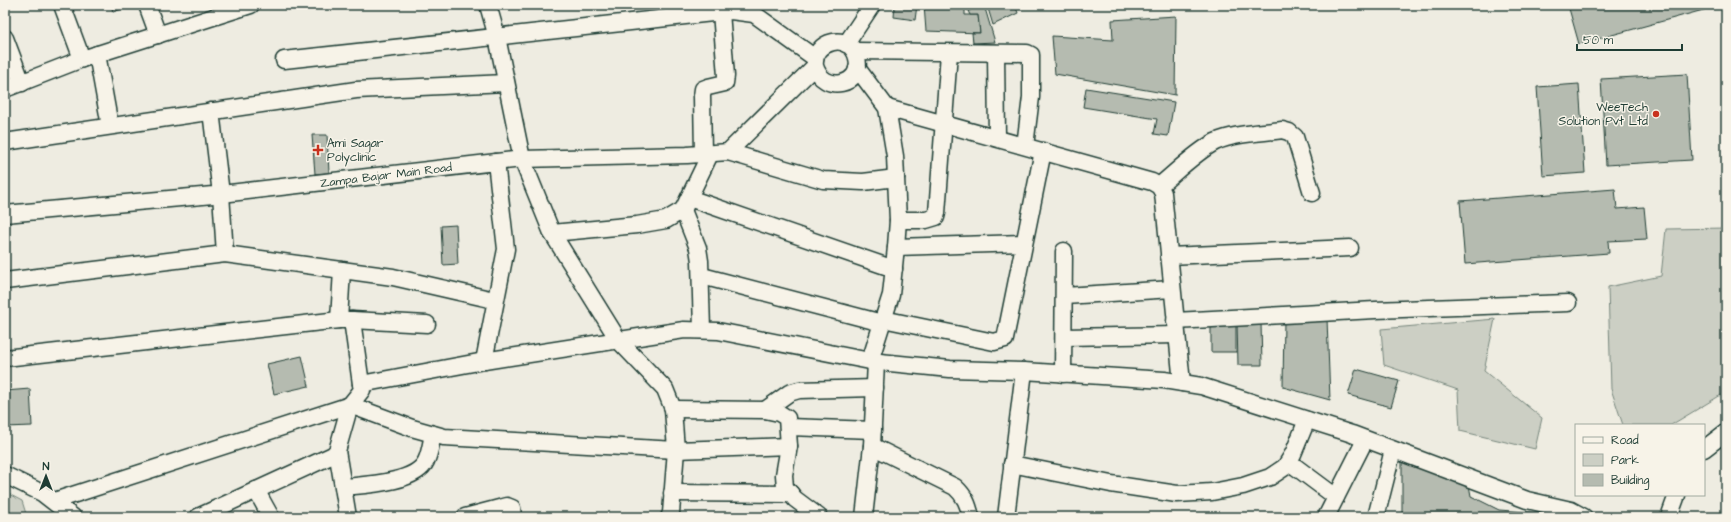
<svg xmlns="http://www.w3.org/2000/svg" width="1731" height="522" viewBox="0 0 1731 522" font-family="'Architects Daughter',sans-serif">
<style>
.green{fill:#cccfc4;stroke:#76867c}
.building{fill:#b5bbb0;stroke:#1f3d34}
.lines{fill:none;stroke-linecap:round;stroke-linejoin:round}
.minor-casing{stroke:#1f3d34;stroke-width:19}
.minor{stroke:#f7f3e8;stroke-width:16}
.poi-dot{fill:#c8321e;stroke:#f7f3e8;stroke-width:1.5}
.labels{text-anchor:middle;stroke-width:3;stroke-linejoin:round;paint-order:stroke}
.poi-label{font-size:12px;fill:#1f3d34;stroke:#f7f3e8;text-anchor:end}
.street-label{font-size:12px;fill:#1f3d34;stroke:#f7f3e8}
</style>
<rect width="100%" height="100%" fill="#eeece1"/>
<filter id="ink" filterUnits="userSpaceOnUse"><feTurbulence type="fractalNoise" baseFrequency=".025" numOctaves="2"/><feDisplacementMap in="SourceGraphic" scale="8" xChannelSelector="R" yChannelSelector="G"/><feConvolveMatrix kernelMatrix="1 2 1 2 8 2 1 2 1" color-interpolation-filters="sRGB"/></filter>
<g filter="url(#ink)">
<g class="green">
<path d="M1726,228V392L1671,425H1623L1611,389L1608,287L1661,276L1666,229Z"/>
<path d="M1495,319L1484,371L1542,418L1535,449L1460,431L1458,390L1384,365L1381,329Z"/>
<path d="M5,492L22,501L27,517H5Z"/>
</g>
<g class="building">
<path d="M111,5H131V6L113,12Z"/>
<path d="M895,5H917L915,20L894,17Z"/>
<path d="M924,5H965V15H978L980,33L926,31Z"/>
<path d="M982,5H984L995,42L973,43L972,33H980L978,15H970L968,11Z"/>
<path d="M987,5H1015L1018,13L993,25Z"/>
<path d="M1568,5H1706L1707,9L1579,44Z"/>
<path d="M1176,16L1175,95L1055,74L1052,36L1113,40L1112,20Z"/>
<path d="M1687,74L1692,160L1606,165L1601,79Z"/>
<path d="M1579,84L1585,173L1543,176L1537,87Z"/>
<path d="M1086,88L1174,102L1168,136L1154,134L1157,119L1083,107Z"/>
<path d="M312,135H327L329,173L315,174Z"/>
<path d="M1615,189L1617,209L1644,207L1647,239L1608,241L1609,253L1465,264L1460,201Z"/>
<path d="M456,225L458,264L443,265L441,226Z"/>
<path d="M1284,319H1327L1330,400L1283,387Z"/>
<path d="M1237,323H1261L1262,365H1238Z"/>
<path d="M1236,325V352H1211V326Z"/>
<path d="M302,356L309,386L274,394L267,364Z"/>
<path d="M1356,369L1399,381L1391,407L1348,395Z"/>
<path d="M30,389L32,426L5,427V391Z"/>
<path d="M1402,461L1469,485L1471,496L1499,510L1565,515V517H1402Z"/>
</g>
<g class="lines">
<g class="minor-casing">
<g id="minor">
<path d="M62,5L82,59"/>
<path d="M147,5L158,35"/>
<path d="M488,5L497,37L522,159L552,233L619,341L665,389L673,409L676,450L671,513L669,517"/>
<path d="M5,38L22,83"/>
<path d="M846,44L872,5"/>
<path d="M855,51L1027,53L1031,55V97L1025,146"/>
<path d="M996,53L997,138"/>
<path d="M97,54L110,126"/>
<path d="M284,60L731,11L754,14L815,58"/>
<path d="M857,68L887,108L895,156L896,178L898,220L896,247L891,295L870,361"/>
<path d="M5,89L82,59L251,5"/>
<path d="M887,108L1152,182L1159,186L1163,193L1182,383"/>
<path d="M211,111L221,194L225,254"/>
<path d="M5,142L356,90L506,83"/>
<path d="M728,152L823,180L863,182L896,178"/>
<path d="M703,154L702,96L703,89L708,87L725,83L726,76L721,12"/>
<path d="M1159,186C1176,172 1196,152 1215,142C1235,133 1261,133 1282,130L1289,132L1295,137L1312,193"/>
<path d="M689,198L894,269"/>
<path d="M683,210L698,248L700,261L702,330"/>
<path d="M5,214L213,195L522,159L687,155L728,152L815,66C812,40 851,31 857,58C864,85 823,95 815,66"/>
<path d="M898,220H926L936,217L937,213L949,53"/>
<path d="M552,233L637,225L666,220L683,210L710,154"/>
<path d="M896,247L1024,243"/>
<path d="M1169,256L1350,248"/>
<path d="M342,270L339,320H352L361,384"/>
<path d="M702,276L882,323"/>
<path d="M5,281L225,254L393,277L494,300"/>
<path d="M1065,296L1172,289"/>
<path d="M883,319L994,342L1005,339L1043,151"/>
<path d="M352,320L427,324"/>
<path d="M1175,321L1375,310L1568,303"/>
<path d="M1064,337L1177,335"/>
<path d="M5,358L339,320"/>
<path d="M484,361L506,249L496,162"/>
<path d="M1063,374L1064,251"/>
<path d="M673,409L765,410L779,413L787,418L789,446L784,475L785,487L795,499L819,517"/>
<path d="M765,410L789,393L799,390L875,388"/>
<path d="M789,427L873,430"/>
<path d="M872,446L955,487C965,496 968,504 971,517"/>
<path d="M1704,449L1726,432"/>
<path d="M337,451L348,517"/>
<path d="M1289,462L1336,497"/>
<path d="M1012,464L1111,484L1177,494L1212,492L1243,486L1270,477L1285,467L1293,454L1307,420"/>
<path d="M5,475L42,493L73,517"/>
<path d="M344,487C364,485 416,483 426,461C430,453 431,443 433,434"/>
<path d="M256,490L271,517"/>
<path d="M672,493L791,494"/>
<path d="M54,501L350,405L412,428L444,437L676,450L789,446"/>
<path d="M198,517L333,455L337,451L350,405L362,390L361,384L484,361L684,330L718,331L870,361L950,369L1024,371L1164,380L1201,386L1352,434L1527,500L1571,510L1584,517"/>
<path d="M465,517L507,506L512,508L513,517"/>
<path d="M864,517L872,446L876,362"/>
<path d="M1006,517L1024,371"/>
<path d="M1326,517L1365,440"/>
<path d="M1376,517L1393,450"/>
<path d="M1669,517L1677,495"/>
</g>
</g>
<use href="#minor" class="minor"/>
</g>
</g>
<g class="poi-dot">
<circle cx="1656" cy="114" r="4"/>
<path d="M316 144h4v4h4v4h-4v4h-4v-4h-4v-4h4z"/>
</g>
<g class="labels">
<g class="poi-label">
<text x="1648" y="111">WeeTech<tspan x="1648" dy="14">Solution Pvt Ltd</tspan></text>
<text x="327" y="147" text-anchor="start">Ami Sagar<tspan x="327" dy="14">Polyclinic</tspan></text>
</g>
<g class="street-label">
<text transform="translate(386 175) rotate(-7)" y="4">Zampa Bajar Main Road</text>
</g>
</g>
<rect width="1731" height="522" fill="none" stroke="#f7f3e8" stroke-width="20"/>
<rect x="10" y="10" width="1711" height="502" fill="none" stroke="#1f3d34" stroke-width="1.5" filter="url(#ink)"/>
<rect x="1575" y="424" width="130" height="72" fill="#f7f3e8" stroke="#a1aaa0"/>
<rect x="1583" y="437" width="20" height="6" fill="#f7f3e8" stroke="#a1aaa0"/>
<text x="1611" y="444" font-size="12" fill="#1f3d34">Road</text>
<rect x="1583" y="454" width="20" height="12" fill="#cccfc4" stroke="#a1aaa0"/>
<text x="1611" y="464" font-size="12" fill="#1f3d34">Park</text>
<rect x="1583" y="474" width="20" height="12" fill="#b5bbb0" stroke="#a1aaa0"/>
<text x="1611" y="484" font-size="12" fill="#1f3d34">Building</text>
<g transform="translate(46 476)" stroke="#f7f3e8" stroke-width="3" paint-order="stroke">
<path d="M0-3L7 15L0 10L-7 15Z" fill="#1f3d34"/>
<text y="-6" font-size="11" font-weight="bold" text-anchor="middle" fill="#1f3d34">N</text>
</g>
<path d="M1577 44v6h105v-6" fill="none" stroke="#1f3d34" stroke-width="2"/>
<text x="1583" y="44" font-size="12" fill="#1f3d34" stroke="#f7f3e8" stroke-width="3" paint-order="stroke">50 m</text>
</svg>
